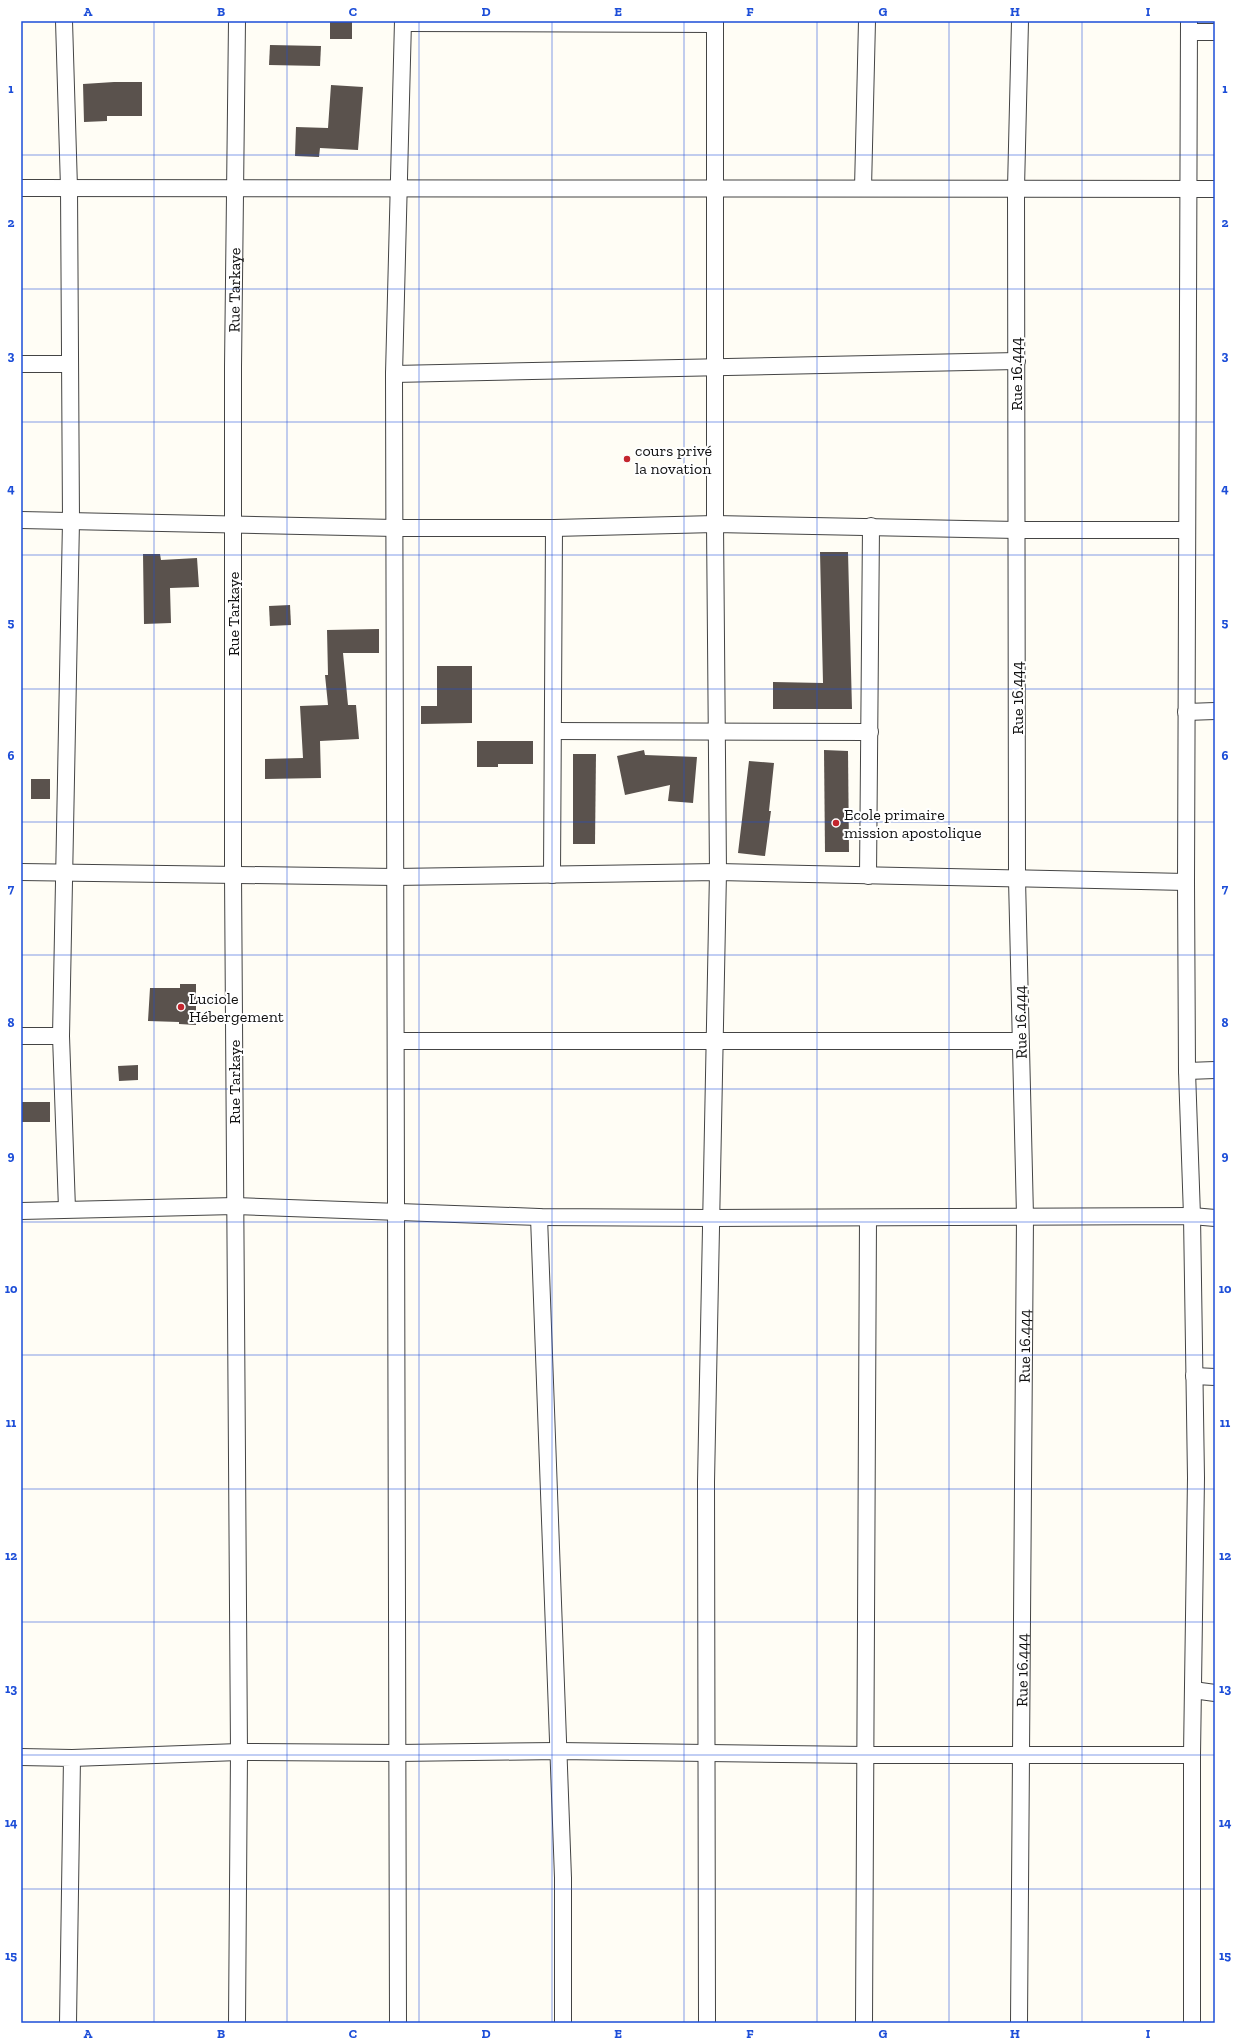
<svg xmlns="http://www.w3.org/2000/svg" width="1236" height="2044" viewBox="0 0 1236 2044" font-family="'Zilla Slab',serif">
<style>
.building{fill:#5a524d}
.lines{fill:none;stroke-linecap:round;stroke-linejoin:round}
.street-casing{stroke:#444;stroke-width:18}
.street{stroke:#fff;stroke-width:16}
.grid{fill:none;stroke:#1d4ed8;stroke-width:1;stroke-opacity:0.55}
.poi-dot{fill:#c4262e;stroke:#fff;stroke-width:1.5}
.labels{text-anchor:middle;stroke-width:4;stroke-linejoin:round;paint-order:stroke}
.street-label{font-size:16px;fill:#111;stroke:#fff}
.poi-label{font-size:16px;fill:#111;stroke:#fff;text-anchor:start}
.neatline{fill:none;stroke:#1d4ed8;stroke-width:1.5}
.grid-label{font-size:13px;text-anchor:middle;font-weight:bold;fill:#1d4ed8}
</style>
<rect width="100%" height="100%" fill="#fffdf5"/>
<g class="building">
<rect x="330" y="21" width="22" height="18"/>
<path d="M270,45L321,46L320,66L269,65Z"/>
<path d="M114,82H142V116H107V121L84,122L83,84Z"/>
<path d="M331,85L363,87L358,150L320,148L319,157L295,156L296,127L328,128Z"/>
<path d="M820,552H848L852,709H773V682L823,683Z"/>
<path d="M143,554H160L161,560L197,558L199,587L170,588L171,623L144,624Z"/>
<path d="M290,605L291,625L270,626L269,606Z"/>
<path d="M379,629V653H343L348,705H356L359,739L320,741L321,778L265,779V759L303,758L300,706L328,705L325,675H328L327,630Z"/>
<path d="M437,666H472V723L421,724V706H437Z"/>
<path d="M477,741H533V764H498V767H477Z"/>
<path d="M644,750L645,755L697,757L693,803L668,801L670,785L625,795L617,756Z"/>
<path d="M824,750L848,751L849,852H825Z"/>
<path d="M573,754H596L595,844H573Z"/>
<path d="M749,761L774,763L769,811H771L765,856L738,853Z"/>
<rect x="31" y="779" width="19" height="20"/>
<path d="M180,984H196V1025L179,1024V1022L148,1021L150,988H180Z"/>
<path d="M138,1065V1080L119,1081L118,1066Z"/>
<rect x="21" y="1102" width="29" height="20"/>
</g>
<g class="lines">
<g class="street-casing">
<g id="street">
<path d="M64,21L69,188L71,521L61,1036L67,1209"/>
<path d="M1189,21L1186,882L1187,1071L1192,1216L1196,1478L1192,1755V2023"/>
<path d="M403,23L715,24"/>
<path d="M1189,32H1215"/>
<path d="M21,188L1215,189"/>
<path d="M863,188L867,21"/>
<path d="M21,364H69"/>
<path d="M394,374L1017,361"/>
<path d="M21,520L395,528H554L715,524L1017,530H1187"/>
<path d="M1186,712L1215,711"/>
<path d="M553,731L870,732"/>
<path d="M21,872L395,877L718,872L1186,882"/>
<path d="M552,875L554,528"/>
<path d="M868,876L871,526"/>
<path d="M21,1036H61"/>
<path d="M396,1041H1020"/>
<path d="M1187,1071L1215,1070"/>
<path d="M21,1211L235,1206L539,1217L711,1218L1192,1216L1215,1218"/>
<path d="M539,1217L563,1878V2023"/>
<path d="M1194,1376L1215,1377"/>
<path d="M1193,1690L1215,1693"/>
<path d="M21,1757L72,1758L68,2023"/>
<path d="M72,1758L239,1752L398,1753L558,1751L865,1755H1192"/>
<path id="s1" d="M237,2023L239,1752L233,874V367L237,21"/>
<path d="M398,2023L394,374L403,21"/>
<path d="M707,2023L706,1482L718,872L715,524V21"/>
<path d="M864,2023L868,1218"/>
<path id="s2" d="M1019,2023L1025,1216L1017,879L1016,188L1020,21"/>
</g>
</g>
<use href="#street" class="street"/>
</g>
<path class="grid" d="M154,21V2023M287,21V2023M419,21V2023M552,21V2023M684,21V2023M817,21V2023M949,21V2023M1082,21V2023M21,155H1215M21,289H1215M21,422H1215M21,555H1215M21,689H1215M21,822H1215M21,955H1215M21,1089H1215M21,1222H1215M21,1355H1215M21,1489H1215M21,1622H1215M21,1755H1215M21,1889H1215"/>
<g class="poi-dot">
<circle cx="627" cy="459" r="4"/>
<circle cx="836" cy="823" r="4"/>
<circle cx="181" cy="1007" r="4"/>
</g>
<g class="labels">
<g class="street-label">
<text dy="6" stroke="none"><textPath href="#s1" startOffset="1733">Rue Tarkaye</textPath></text>
<text transform="translate(1016 374) rotate(-90)" y="6">Rue 16.444</text>
<text transform="translate(233 614) rotate(-90)" y="6">Rue Tarkaye</text>
<text transform="translate(1017 698) rotate(-90)" y="6">Rue 16.444</text>
<text transform="translate(1020 1022) rotate(-91)" y="6">Rue 16.444</text>
<text transform="translate(234 1082) rotate(-90)" y="6">Rue Tarkaye</text>
<text dy="6" stroke="none"><textPath href="#s2" startOffset="677">Rue 16.444</textPath></text>
<text dy="6" stroke="none"><textPath href="#s2" startOffset="353">Rue 16.444</textPath></text>
</g>
<g class="poi-label">
<text x="635" y="456">cours privé<tspan x="635" dy="18">la novation</tspan></text>
<text x="844" y="820">Ecole primaire<tspan x="844" dy="18">mission apostolique</tspan></text>
<text x="189" y="1004">Luciole<tspan x="189" dy="18">Hébergement</tspan></text>
</g>
</g>
<rect width="1236" height="2044" fill="none" stroke="#ffffff" stroke-width="44"/>
<rect x="22" y="22" width="1192" height="2000" class="neatline"/>
<g class="grid-label">
<text x="88" y="16">A</text>
<text x="221" y="16">B</text>
<text x="353" y="16">C</text>
<text x="486" y="16">D</text>
<text x="618" y="16">E</text>
<text x="750" y="16">F</text>
<text x="883" y="16">G</text>
<text x="1015" y="16">H</text>
<text x="1148" y="16">I</text>
<text x="11" y="93">1</text>
<text x="1225" y="93">1</text>
<text x="11" y="227">2</text>
<text x="1225" y="227">2</text>
<text x="11" y="360">3</text>
<text x="1225" y="360">3</text>
<text x="11" y="493">4</text>
<text x="1225" y="493">4</text>
<text x="11" y="627">5</text>
<text x="1225" y="627">5</text>
<text x="11" y="760">6</text>
<text x="1225" y="760">6</text>
<text x="11" y="893">7</text>
<text x="1225" y="893">7</text>
<text x="11" y="1027">8</text>
<text x="1225" y="1027">8</text>
<text x="11" y="1160">9</text>
<text x="1225" y="1160">9</text>
<text x="11" y="1293">10</text>
<text x="1225" y="1293">10</text>
<text x="11" y="1427">11</text>
<text x="1225" y="1427">11</text>
<text x="11" y="1560">12</text>
<text x="1225" y="1560">12</text>
<text x="11" y="1693">13</text>
<text x="1225" y="1693">13</text>
<text x="11" y="1827">14</text>
<text x="1225" y="1827">14</text>
<text x="11" y="1960">15</text>
<text x="1225" y="1960">15</text>
<text x="88" y="2038">A</text>
<text x="221" y="2038">B</text>
<text x="353" y="2038">C</text>
<text x="486" y="2038">D</text>
<text x="618" y="2038">E</text>
<text x="750" y="2038">F</text>
<text x="883" y="2038">G</text>
<text x="1015" y="2038">H</text>
<text x="1148" y="2038">I</text>
</g>
</svg>
